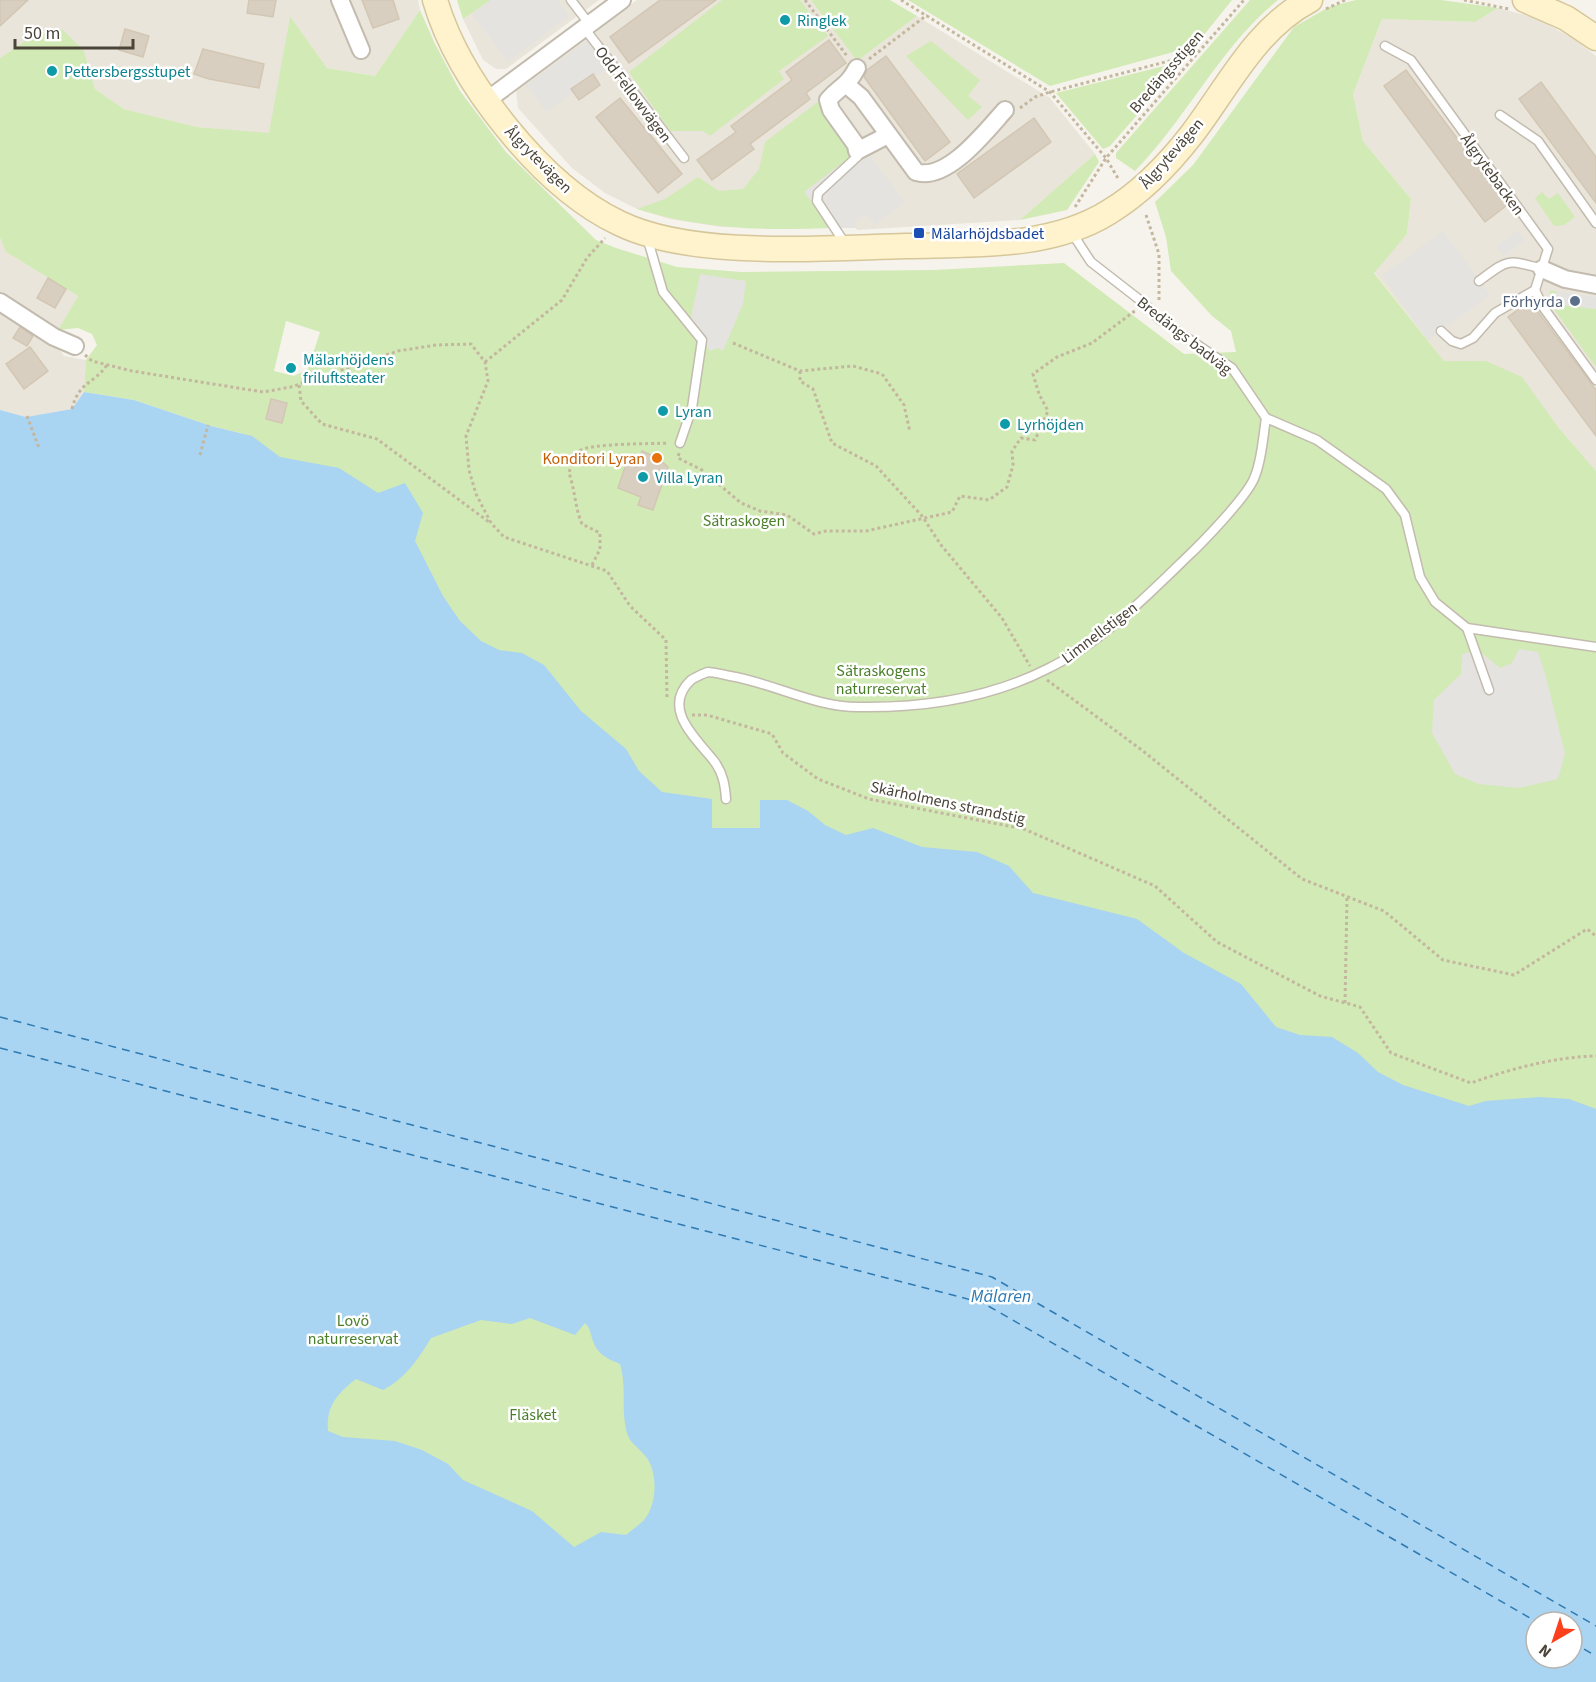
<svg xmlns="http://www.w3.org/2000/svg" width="1596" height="1682" viewBox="0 0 1596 1682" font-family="'Source Sans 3',sans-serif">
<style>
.residential{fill:#eae5da}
.green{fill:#d2eab5;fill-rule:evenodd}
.parking{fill:#e5e3e0}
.water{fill:#a9d4f2;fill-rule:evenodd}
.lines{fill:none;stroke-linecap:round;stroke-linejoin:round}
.ferry{stroke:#2e7ab2;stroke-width:1.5;stroke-dasharray:8 6;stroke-linecap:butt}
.building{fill:#d8cfc1;stroke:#d3c7b4;stroke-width:1.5}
.lane-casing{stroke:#c2bbae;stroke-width:11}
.street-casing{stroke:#c2bbae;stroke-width:20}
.secondary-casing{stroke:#d6c79b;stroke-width:27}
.path{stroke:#c4b79f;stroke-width:3;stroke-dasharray:3 3;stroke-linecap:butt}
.lane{stroke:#fff;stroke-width:8}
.street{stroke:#fff;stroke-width:16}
.secondary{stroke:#fff3cd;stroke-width:24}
.culture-dot{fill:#0f9aa8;stroke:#fff;stroke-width:2}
.transit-dot{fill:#1a4fb4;stroke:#fff;stroke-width:2}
.service-dot{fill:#5c6f8a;stroke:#fff;stroke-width:2}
.food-dot{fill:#e8710a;stroke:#fff;stroke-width:2}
.labels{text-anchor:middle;stroke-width:5;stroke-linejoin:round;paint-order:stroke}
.culture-label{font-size:16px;fill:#0d838f;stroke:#fff;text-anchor:start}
.street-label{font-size:16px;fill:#4b4439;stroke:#fff}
.transit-label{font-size:16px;fill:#164399;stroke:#fff;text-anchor:start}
.service-label{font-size:16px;fill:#4e5e75;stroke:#fff;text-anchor:end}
.food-label{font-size:16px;fill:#c56008;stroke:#fff;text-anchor:end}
.park-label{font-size:16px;fill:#4a7f2a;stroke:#fff}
.water-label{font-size:18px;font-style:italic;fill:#2e7ab2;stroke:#fff}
</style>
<rect width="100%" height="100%" fill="#f6f3ec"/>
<g class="residential">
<path d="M0,0H418L420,10L375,76L327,68L290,16L270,134L197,127L124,109L95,89L84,51L32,36L0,58Z"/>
<path d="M491,0H599L506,69H496L483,60L463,19Z"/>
<path d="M637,0H811L857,61L917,16L1050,98L1095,154L1020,220L858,230L855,228L722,227L670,219L637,209L605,193L572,168L518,108L516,89Z"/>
<path d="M1498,8L1536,18L1574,39L1596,56V471L1558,427L1486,362L1444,361L1374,272L1407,234L1411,199L1363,141L1353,94L1382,19L1475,22Z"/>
<path d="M0,238L6,252L78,296L58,330L0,293Z"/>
<path d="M0,307L36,330L59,349L64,356L86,360L84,392L72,409L26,417L0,410Z"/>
</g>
<g class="green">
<path d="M457,0H491L463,19Z"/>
<path d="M722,0H800L828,36L779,71L784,79L710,136L703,131H670L629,72Z"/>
<path d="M811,0H890L917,16L857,61Z"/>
<path d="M908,0H1232L1195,46L1050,86Z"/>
<path d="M1250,0H1278C1220,47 1187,118 1135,171L1116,158V153Z"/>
<path d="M1356,0H1441L1498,8L1475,22L1382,19L1353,94L1363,141L1411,199L1407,234L1374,273L1444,361H1486L1522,377L1558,427L1596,471V1373L1384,1350L1536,1658H1572L1596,1682H0V1002L244,434L211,426L134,400L84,392L86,360L97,345L92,334L78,328L58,330L78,296L6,252L0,238V58L32,36L62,29L84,51L95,89L124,109L197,127L269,133L290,16L327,68L375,76L420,10L435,44L460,91L506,152L596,240L616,248L677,267L741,272L934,270L1064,263L1184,354L1236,352L1231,331L1212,316L1171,271L1166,237L1155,202L1193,165L1294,27L1329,7ZM286,321L320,332L308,369L294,376L274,371Z"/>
<path d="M931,41L980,80L968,96L982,107L968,120L906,56Z"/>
<path d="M1184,61L1110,146L1103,149L1056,93Z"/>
<path d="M819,101L857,151L831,228C766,231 699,229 637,209L665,199L698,177L719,191L743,189L759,169L765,142Z"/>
<path d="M1095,154L1099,162L1067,210L1020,220Z"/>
<path d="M1542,192L1549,199L1558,193L1575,217L1564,225L1554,226L1535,198Z"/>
<path d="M1550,291H1556L1555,304L1596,309V367L1548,301Z"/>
</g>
<g class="parking">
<path d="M491,0H558L569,16L508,62L472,14Z"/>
<path d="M589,39L609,67L546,112L526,85Z"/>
<path d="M863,147L905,202L875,225L867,215L855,221V228H831L804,192Z"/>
<path d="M1518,230L1525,240L1504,256L1496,246Z"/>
<path d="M1443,231L1490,295L1428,340L1382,276Z"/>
<path d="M700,274L746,281L743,304L723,351L718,348L710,351L690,322Z"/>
<path d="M1556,291L1596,297V309L1554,304Z"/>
<path d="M1519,649L1538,652L1546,677L1565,753L1558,779L1518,788L1479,784L1455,774L1432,733L1434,700L1461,674L1462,654L1479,651L1500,668L1512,663Z"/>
</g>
<path class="water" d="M84,392L134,400L211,426L252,436L280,457L339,468L378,493L405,483L423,513L415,541L443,596L460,621L481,641L499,650L522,653L544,665L581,711L626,749L639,771L662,792L712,799V828H760V800H787L808,811L825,825L846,835L873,828L922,847L977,852L1009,866L1033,893L1137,919L1184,953L1241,984L1276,1027L1300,1035L1332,1037L1358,1053L1378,1072L1403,1085L1469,1106L1486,1101L1539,1097L1569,1099L1596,1109V1682H0V410L26,417L72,409ZM530,1318L575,1335L585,1323C591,1329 590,1333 593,1341C597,1354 608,1359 620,1364C627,1389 621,1406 626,1429C628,1443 640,1448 647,1458C658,1474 657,1505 644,1520C639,1525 632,1530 626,1535L601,1532L574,1547L532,1511L463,1480L448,1464L422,1450L395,1441L343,1437L328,1431C326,1406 337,1394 356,1379L383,1390C405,1379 419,1358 431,1338L481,1320L512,1324ZM1536,1622H1572V1658H1536Z"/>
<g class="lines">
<g class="ferry">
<path d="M0,1017L992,1277L1596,1626"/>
<path d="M0,1048L983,1303L1537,1622"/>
<path d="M1572,1642L1596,1656"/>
</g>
</g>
<g class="building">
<path d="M0,0H28L0,26Z"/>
<path d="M249,0H276L273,17L247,13Z"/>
<path d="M362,0H393L399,19L373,28Z"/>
<path d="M660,0H716L629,63L610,37Z"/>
<path d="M125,29L149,36L143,57L119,50Z"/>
<path d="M829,40L846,63L806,93L810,99L750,144L754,149L712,180L697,160L736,132L731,126L792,80L786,72Z"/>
<path d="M203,49L264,64L259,88L209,79L194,74Z"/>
<path d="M886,56L950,142L925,161L864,77L867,70Z"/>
<path d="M1406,70L1507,205L1485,222L1384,86Z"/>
<path d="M593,74L600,85L579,100L571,89Z"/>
<path d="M1541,82L1596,157V203L1519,99Z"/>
<path d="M620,98L682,174L658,193L596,117Z"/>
<path d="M1034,118L1051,142L974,198L957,174Z"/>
<path d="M48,278L66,289L55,308L37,298Z"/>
<path d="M1530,301L1596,390V436L1508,317Z"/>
<path d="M20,327L33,336L27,346L13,338Z"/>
<path d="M30,347L48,371L24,389L6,364Z"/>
<path d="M271,399L287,403L282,423L266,419Z"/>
<path d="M642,451L658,458L668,467L653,510L638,505L641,497L618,488L626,464L637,467Z"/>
</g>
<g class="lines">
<g class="lane-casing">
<g id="lane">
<path d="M571,0L590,25"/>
<path d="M585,29L684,158"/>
<path d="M1385,46L1411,60L1548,249L1535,290L1495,313L1473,338L1461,344L1452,341L1441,331"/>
<path d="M1500,115L1538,141L1596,223"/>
<path d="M1072,233L1091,262L1145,304L1159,319L1232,368L1266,418L1317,440L1386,489L1405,515L1420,577L1435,602L1467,628L1596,647"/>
<path d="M647,237L663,292L702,340L692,408L680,443"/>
<path d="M846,245L817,201L818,193L858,156L857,151"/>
<path d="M1479,281C1509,259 1506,259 1542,269"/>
<path d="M1535,290L1543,307L1596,380"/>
<path d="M1467,628L1489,690"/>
<path d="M726,799C725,785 723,773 714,761C698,740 660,709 691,680C694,678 704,673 708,672C714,672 724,675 730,676C773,683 814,707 858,707C923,708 988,699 1047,669C1099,644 1144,599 1185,559C1201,544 1249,495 1255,476C1262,459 1263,437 1266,418"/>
</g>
</g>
<g class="street-casing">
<g id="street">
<path d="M340,0L361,50"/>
<path d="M857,68C847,87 840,86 828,100L831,110L856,145L857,151L888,135"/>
<path d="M848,86L861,97L916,172C947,182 986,131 1005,110"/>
<path d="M486,101L622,0"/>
<path d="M1542,269L1565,279L1596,285"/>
<path d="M0,302L54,337L75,346"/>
</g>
</g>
<g class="secondary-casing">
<g id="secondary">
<path d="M435,0C449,48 476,90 507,128C537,165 575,202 619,223C692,259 824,248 906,246C972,244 1050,249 1109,212C1142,192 1168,165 1192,134C1228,87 1255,29 1310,0"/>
<path d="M1525,0L1566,18L1596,38"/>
</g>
</g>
<g class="path">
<path d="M805,0L847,56"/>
<path d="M901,0L1050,92L1106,158L1119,180"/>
<path d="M1464,0L1509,9"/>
<path d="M1326,9L1345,0"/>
<path d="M869,59L927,15"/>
<path d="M1020,108L1035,97L1050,92L1196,54"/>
<path d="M1075,207L1106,158L1244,0"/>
<path d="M1146,215L1159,254V302"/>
<path d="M733,343L800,371L853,366L882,374L904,405L910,432"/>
<path d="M85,355L92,361L132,371L263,392L291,387L398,351L436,345L471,344L485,362L488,381L466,436L469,470L476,494L491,523L504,537L607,571L630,606L666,640L667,699"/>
<path d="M485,362L562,300L587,258L605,238"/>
<path d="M800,371V381L813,389L832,443L876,466L922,516L941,545L1002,618L1030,666"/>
<path d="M299,385L301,401L322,424L377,439L489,522"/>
<path d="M72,409C79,381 93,385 107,365"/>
<path d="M27,416L39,448"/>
<path d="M679,453L678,458L702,470L741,503L760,511L787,515L814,534L826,531H866L952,512L960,496L989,500L1007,487L1013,465L1012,451L1021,438L1035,440L1048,411L1039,394L1033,374L1057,357L1092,343L1136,310"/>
<path d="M200,455L208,425"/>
<path d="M592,565L600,549V533L582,524C575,508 575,490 569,473C571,466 573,456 579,451C590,443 652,444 669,443"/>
<path d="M1047,680L1143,751L1302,879L1384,911L1443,960L1514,975L1587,929L1596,936"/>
<path d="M692,715H707L772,734L783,753L818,779L869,799L1024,829L1155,886L1217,942L1320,996L1360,1007L1391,1053L1471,1083C1510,1069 1554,1057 1596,1056"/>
<path d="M1345,1003L1347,897"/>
</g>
<use href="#lane" class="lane"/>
<use href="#street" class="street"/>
<use href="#secondary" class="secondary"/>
</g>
<g class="culture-dot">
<circle cx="785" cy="20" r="6"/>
<circle cx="52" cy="71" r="6"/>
<circle cx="291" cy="368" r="6"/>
<circle cx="663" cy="411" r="6"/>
<circle cx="1005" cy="424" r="6"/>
<circle cx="643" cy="477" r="6"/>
</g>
<rect class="transit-dot" x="913" y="227" width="12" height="12" rx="3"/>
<circle class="service-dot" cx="1575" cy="301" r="6"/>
<circle class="food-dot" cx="657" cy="458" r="6"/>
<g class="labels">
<g class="culture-label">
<text x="797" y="26">Ringlek</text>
<text x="64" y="77">Pettersbergsstupet</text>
<text x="303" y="365">Mälarhöjdens<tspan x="303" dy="18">friluftsteater</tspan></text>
<text x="675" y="417">Lyran</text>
<text x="1017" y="430">Lyrhöjden</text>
<text x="655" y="483">Villa Lyran</text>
</g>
<g class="street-label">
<text transform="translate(1166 71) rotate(-49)" y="6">Bredängsstigen</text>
<text transform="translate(634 94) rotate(53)" y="6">Odd Fellowvägen</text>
<text transform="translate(1171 153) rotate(-49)" y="6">Ålgrytevägen</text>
<text transform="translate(539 159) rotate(45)" y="6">Ålgrytevägen</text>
<text transform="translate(1493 174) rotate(54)" y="6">Ålgrytebacken</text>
<text transform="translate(1185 335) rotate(38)" y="6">Bredängs badväg</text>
<text transform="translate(1099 632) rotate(-37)" y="6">Limnellstigen</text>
<text transform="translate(948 802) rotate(12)" y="6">Skärholmens strandstig</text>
</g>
<g class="transit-label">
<text x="931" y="239">Mälarhöjdsbadet</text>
</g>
<g class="service-label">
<text x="1563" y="307">Förhyrda</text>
</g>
<g class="food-label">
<text x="645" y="464">Konditori Lyran</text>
</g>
<g class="park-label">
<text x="744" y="526">Sätraskogen</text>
<text x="881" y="676">Sätraskogens<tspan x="881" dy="18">naturreservat</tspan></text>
<text x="353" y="1326">Lovö<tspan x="353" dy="18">naturreservat</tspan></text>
<text x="533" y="1420">Fläsket</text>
</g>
<g class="water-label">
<text x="1001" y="1302">Mälaren</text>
</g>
</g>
<g transform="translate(1554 1640) rotate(219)"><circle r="28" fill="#ffffff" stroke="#b7b4b0" stroke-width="1.5"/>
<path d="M0-4.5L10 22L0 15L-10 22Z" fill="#fc3f1d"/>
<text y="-9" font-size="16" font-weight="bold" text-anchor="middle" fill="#4b4439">N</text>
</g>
<path d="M15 39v9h118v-9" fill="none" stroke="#4b4439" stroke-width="3"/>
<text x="24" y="39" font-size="18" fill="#4b4439" stroke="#ffffff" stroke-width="4.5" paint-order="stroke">50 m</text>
</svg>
